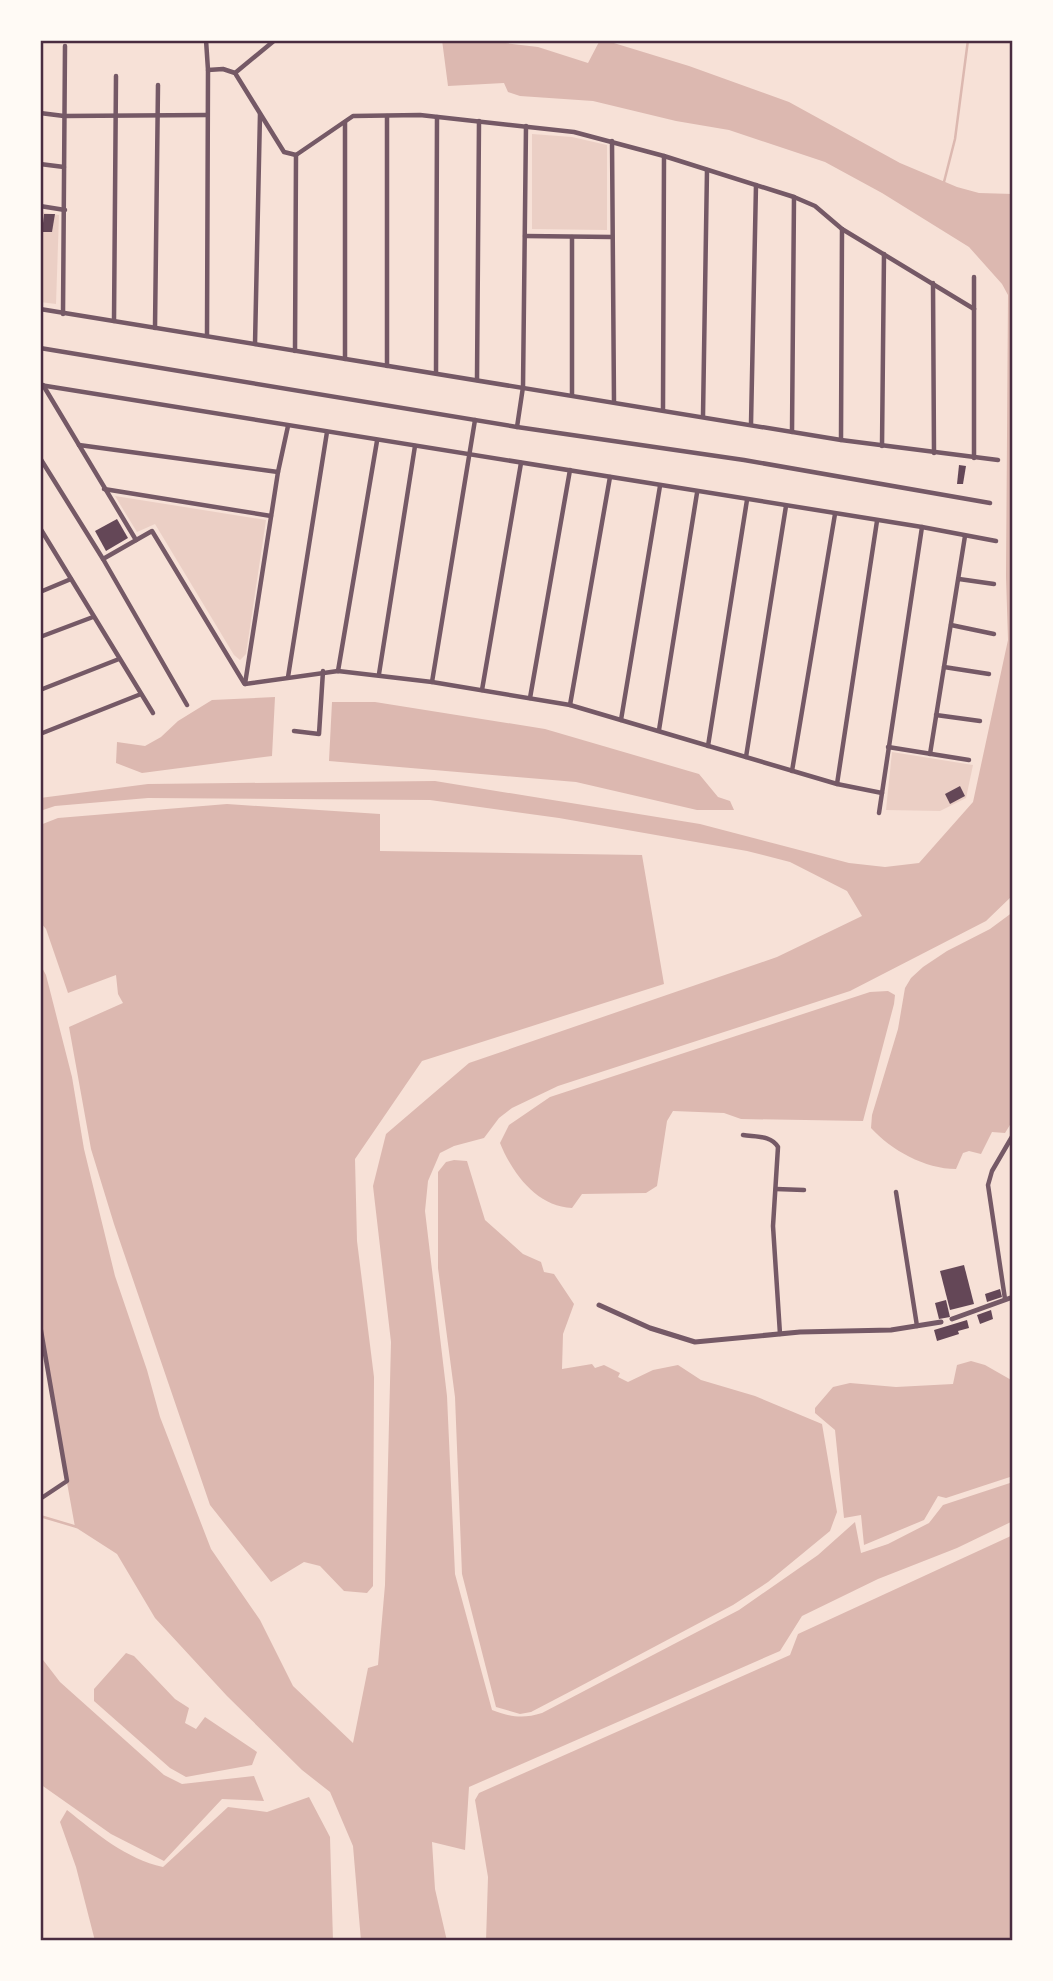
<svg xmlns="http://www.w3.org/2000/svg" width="1053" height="1981" viewBox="0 0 1053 1981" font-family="'Public Sans',sans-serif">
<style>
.green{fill:#ebcfc5}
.water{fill:#dcb8b0}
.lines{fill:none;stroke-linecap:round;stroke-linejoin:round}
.stream{stroke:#dcb8b0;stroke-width:2.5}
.building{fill:#644757}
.minor{stroke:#755966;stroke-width:4.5}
.tertiary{stroke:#755966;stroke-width:5}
.neatline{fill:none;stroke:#4a2c40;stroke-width:2.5}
</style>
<rect width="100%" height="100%" fill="#f7e1d7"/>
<g class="green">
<path d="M532,134L572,137L607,145V230L532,229Z"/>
<path d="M40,212L59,215L56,304L40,302Z"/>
<path d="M115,496L266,520L246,654L240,660L234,655L155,524L137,532Z"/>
<path d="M892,752L973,765L966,798L940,811L886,810Z"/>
</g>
<g class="water">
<path d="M442,40H480L538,47L588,63L600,40H604L689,66L789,102L900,163L957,187L979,193L1013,194V895L986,921L850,991L558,1086L512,1108L499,1118L484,1138L454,1146L440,1153L428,1181L425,1211L447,1396L455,1574L492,1710C511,1717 523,1719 542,1713L739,1610L818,1555L855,1522L861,1553L888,1544L929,1523L943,1505L1013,1482V1521L957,1548L878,1579L802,1616L780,1651L469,1787L465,1850L432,1842L435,1889L447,1941H361L353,1846L330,1792L302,1770L227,1696L155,1618L117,1554L75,1527L40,1333V964L46,975L72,1077L84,1149L115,1276L147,1370L160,1417L211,1549L260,1620L293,1686L353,1743L368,1668L378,1665L385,1585L391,1342L373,1186L386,1134L469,1063L777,957L862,916L847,891L790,862L747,851L559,818L430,800L148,798L55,806L40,811V798L148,784L435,781L700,824L849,863L885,867L919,863L973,802L1008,640L1006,577L1008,295L1002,284L969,247L882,193L825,162L729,130L676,121L593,101L520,96L508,92L504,83L448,86Z"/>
<path d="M275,697L272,756L142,773L116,763L117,742L145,746L161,737L178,721L212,700Z"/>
<path d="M332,702H375L545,729L699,774L718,797L730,801L734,810H697L576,782L329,761Z"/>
<path d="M227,804L380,814V851L642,855L664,984L422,1061L355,1159L357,1241L374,1377L373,1586L367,1593L344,1591L320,1566L304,1562L271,1582L210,1505L114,1224L91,1149L69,1027L123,1003L118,994L116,975L68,993L46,929L40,922V825L58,818Z"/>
<path d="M1013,912V1120L1005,1133L992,1132L981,1154L969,1151L963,1153L956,1169C925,1169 891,1150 871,1128L872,1115L898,1029L905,988L911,978L923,967L947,951L990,929Z"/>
<path d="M888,991L895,995L894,1004L863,1121L741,1119L724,1113L673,1111L667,1121L657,1186L646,1193L582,1194L572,1208C537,1207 512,1173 500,1143L509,1125L550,1097L870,992Z"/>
<path d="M454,1160L467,1161L485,1220L523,1254L541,1262L544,1272L554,1274L574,1304L563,1334L562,1369L592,1364L595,1368L604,1365L620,1373L618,1377L628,1382L653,1370L678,1365L701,1380L755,1396L822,1424L837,1512L830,1531L768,1582L733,1605L575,1689L531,1712L520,1714L496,1707L462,1574L455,1397L438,1268V1172L446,1162Z"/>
<path d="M971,1361L985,1365L1013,1381V1476L946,1498L938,1496L924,1520L864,1545L861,1515L844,1518L835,1430L815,1413V1408L833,1387L850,1383L896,1387L953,1384L957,1365Z"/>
<path d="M1013,1535V1941H486L488,1877L475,1800L479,1793L790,1655L798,1634Z"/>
<path d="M126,1653L134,1656L175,1699L189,1708L185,1723L196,1729L205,1717L257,1752L252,1765L186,1777L170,1768L94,1701V1689Z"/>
<path d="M40,1656L60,1682L164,1775L182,1784L254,1776L264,1801L222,1799L164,1861L111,1834L40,1784Z"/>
<path d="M309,1797L330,1837L333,1941H95L76,1867L60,1822L67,1810C96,1833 126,1859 163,1867L228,1807L267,1812Z"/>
</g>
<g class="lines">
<g class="stream">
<path d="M944,182L955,139L968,40"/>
<path d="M40,1516L77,1527"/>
</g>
</g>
<g class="building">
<path d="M44,214H55L52,232H42Z"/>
<path d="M959,465L966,466L963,484H957Z"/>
<path d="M117,519L128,538L106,551L95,531Z"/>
<path d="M960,786L965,796L950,804L945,794Z"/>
<path d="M964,1265L974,1304L950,1310L940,1271Z"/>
<path d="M1000,1289L1002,1297L987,1302L985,1294Z"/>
<path d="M946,1300L950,1317L939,1319L935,1303Z"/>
<path d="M991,1310L993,1319L980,1324L977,1315Z"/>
<path d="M967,1320L969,1328L958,1331L959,1334L937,1341L934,1330Z"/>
</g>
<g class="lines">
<g class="minor">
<path d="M206,40L208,70L207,336"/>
<path d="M208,70L223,69L235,73L284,152L296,155L353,116L420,115L574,132L664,156L794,197L815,206L842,229L974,309"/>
<path d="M235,73L275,40"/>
<path d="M40,113L64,116L207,115"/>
<path d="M387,116V366"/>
<path d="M345,122V359"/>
<path d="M612,141L614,402"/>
<path d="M40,164L64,167"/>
<path d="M40,206L65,210"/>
<path d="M525,236L612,237"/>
<path d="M974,277V458"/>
<path d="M933,283L934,453"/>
<path d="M40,309L841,440L998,460"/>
<path d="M63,314L65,46"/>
<path d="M114,321L116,76"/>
<path d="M155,328L158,85"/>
<path d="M255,344L260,114"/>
<path d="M40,348L517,427L744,460L990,503"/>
<path d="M295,351L296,155"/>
<path d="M436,373L437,117"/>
<path d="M477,380L479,121"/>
<path d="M40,385L922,527L996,541"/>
<path d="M43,385L136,540"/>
<path d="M572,395V237"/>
<path d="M663,410L664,156"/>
<path d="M703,416L707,170"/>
<path d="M751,424L756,185"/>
<path d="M517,427L523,387L526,126"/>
<path d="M792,432L794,197"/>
<path d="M841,440L842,229"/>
<path d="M79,445L278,472"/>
<path d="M882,446L884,254"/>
<path d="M40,458L103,559L187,705"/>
<path d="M104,489L271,516"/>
<path d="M40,528L153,713"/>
<path d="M103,559L152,531L244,683"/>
<path d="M959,579L994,584"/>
<path d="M40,592L71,579"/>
<path d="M951,625L994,634"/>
<path d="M40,637L93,617"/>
<path d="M944,667L989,674"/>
<path d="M338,671L377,441"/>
<path d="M379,674L415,446"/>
<path d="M288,677L327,432"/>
<path d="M432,682L475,420"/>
<path d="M245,684L338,671L432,682L570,705L837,784L882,793"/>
<path d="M245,684L278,472L288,426"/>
<path d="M40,690L119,659"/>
<path d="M482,690L521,463"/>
<path d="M530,698L570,470"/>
<path d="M570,705L610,477"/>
<path d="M936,715L980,721"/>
<path d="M621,720L660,486"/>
<path d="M659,730L697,493"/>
<path d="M294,731L319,734L323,671"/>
<path d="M40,734L141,694"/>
<path d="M708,746L747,500"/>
<path d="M888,747L969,760"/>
<path d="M930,754L965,536"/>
<path d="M746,757L786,506"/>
<path d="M792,771L835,514"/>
<path d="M837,784L877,521"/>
<path d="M879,813L922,527"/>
<path d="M743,1135C756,1137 771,1135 778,1147L773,1226L780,1334"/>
<path d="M776,1189L804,1190"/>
<path d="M896,1192L917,1326"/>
<path d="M1005,1299L988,1185L992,1171L1013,1135"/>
<path d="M40,1325L67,1481L40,1499"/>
</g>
<g class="tertiary">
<path d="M599,1305L650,1328L695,1342L800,1332L891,1330L941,1322"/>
<path d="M952,1319L1013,1297"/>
</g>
</g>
<rect width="1053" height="1981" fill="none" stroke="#fffaf5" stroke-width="84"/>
<rect x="42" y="42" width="969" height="1897" class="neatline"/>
</svg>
